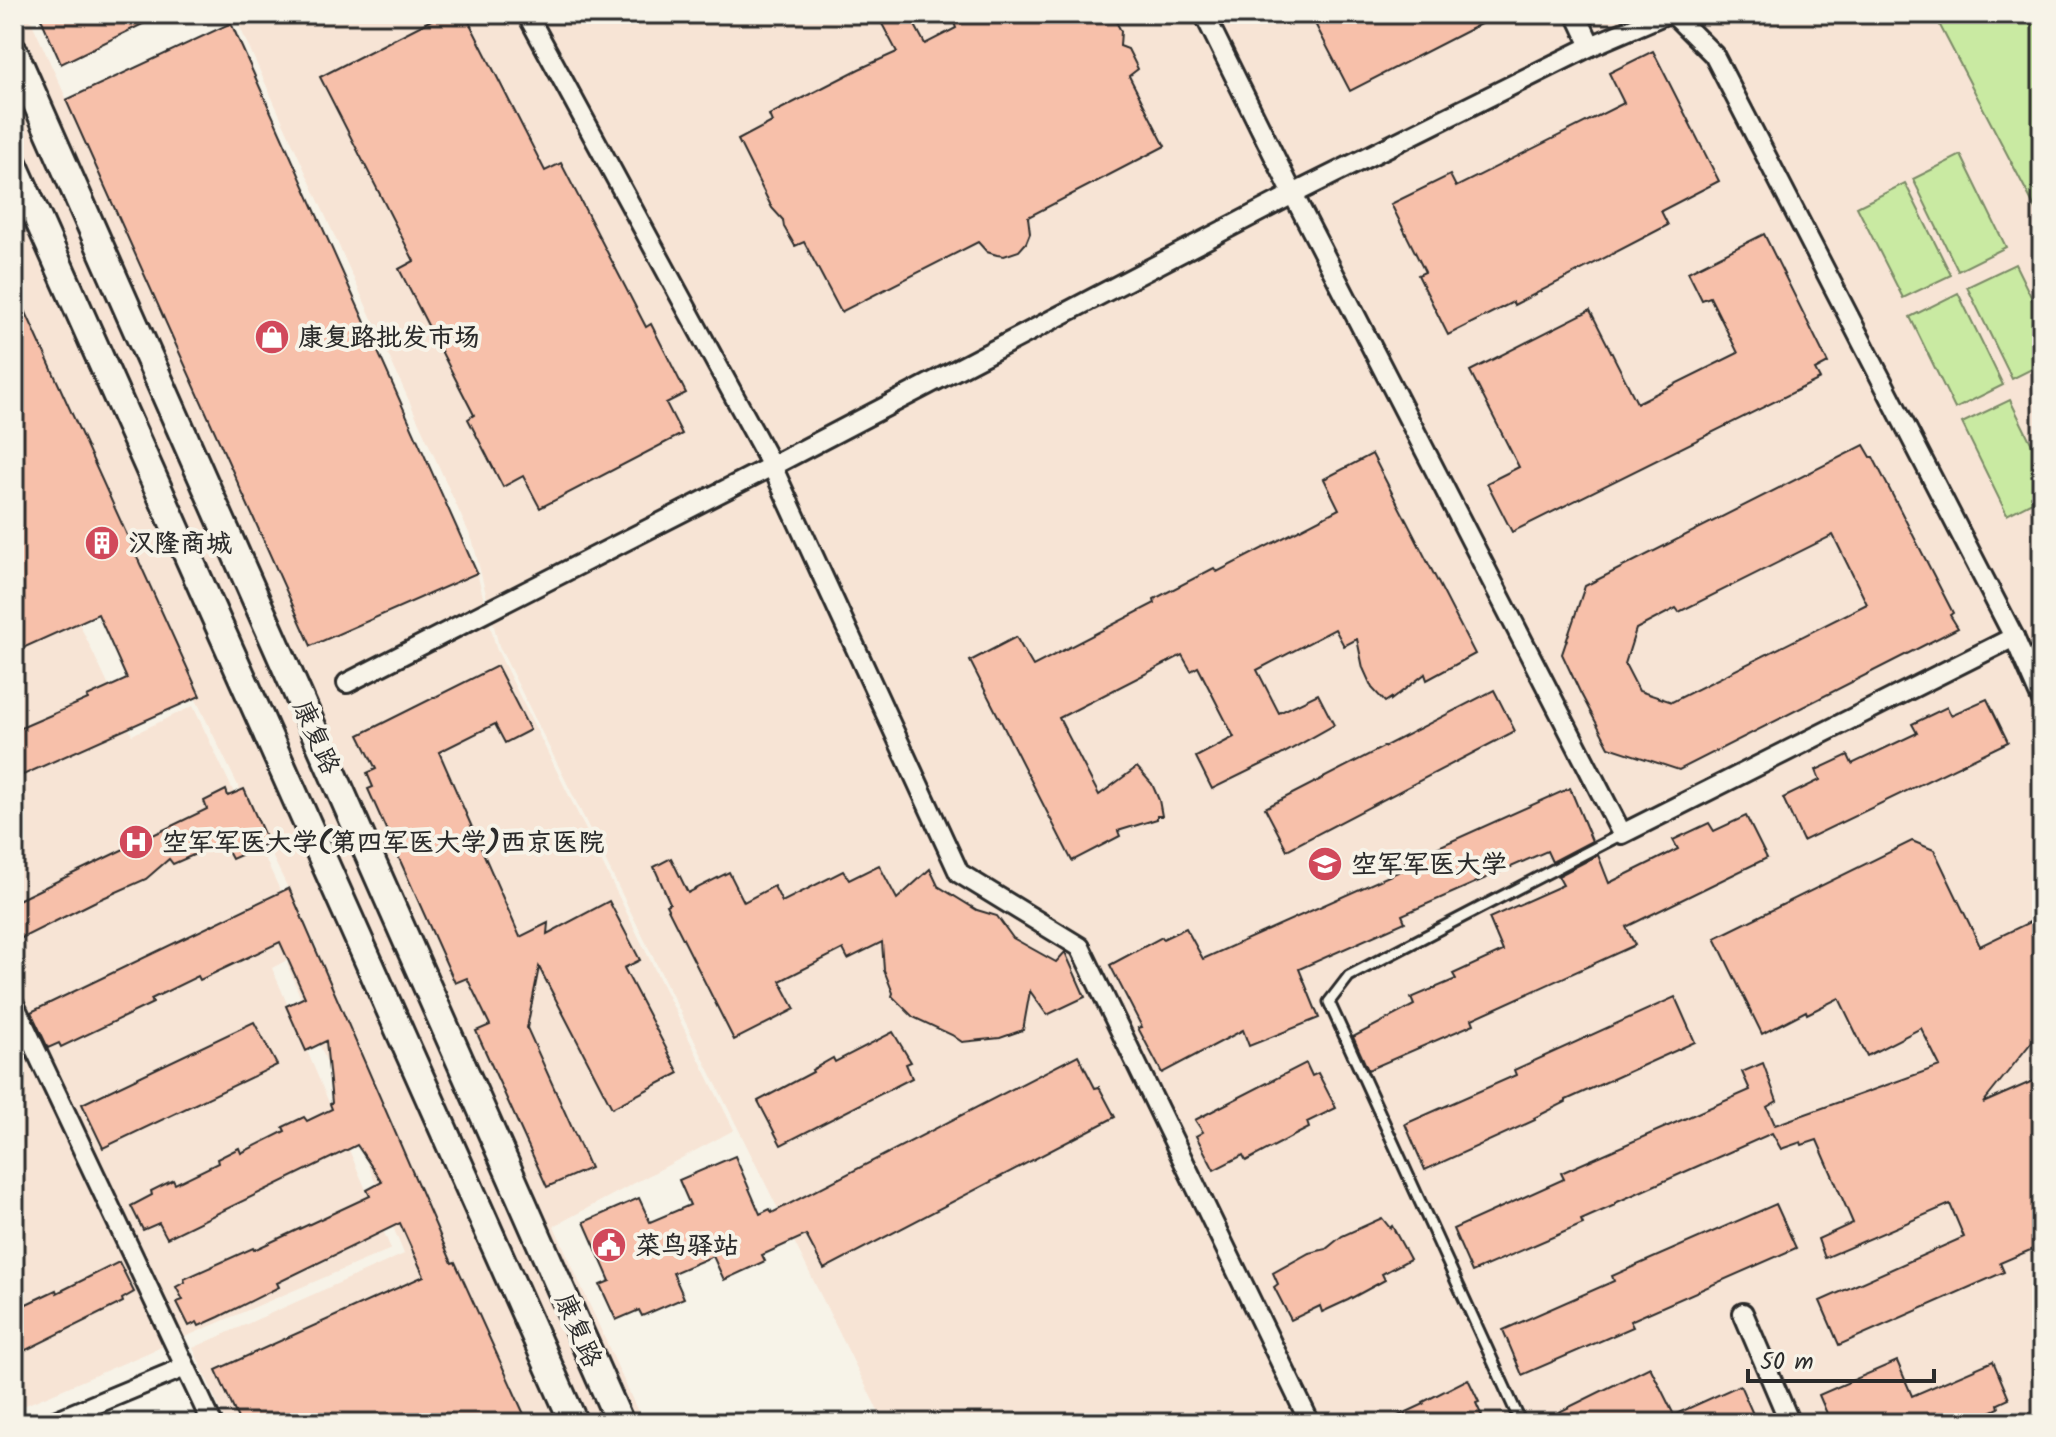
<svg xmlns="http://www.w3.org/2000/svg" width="2056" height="1437" viewBox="0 0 2056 1437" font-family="Kalam,'LXGW WenKai TC',sans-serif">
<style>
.built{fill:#f7e4d5}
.green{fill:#c9eaa2;stroke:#7a8a66;stroke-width:2}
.building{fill:#f7c0aa;stroke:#2b2b2b;stroke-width:2;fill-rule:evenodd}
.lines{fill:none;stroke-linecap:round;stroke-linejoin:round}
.service-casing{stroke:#2b2b2b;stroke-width:15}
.minor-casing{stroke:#2b2b2b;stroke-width:24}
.secondary-casing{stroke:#2b2b2b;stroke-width:32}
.service{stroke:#f7f3e8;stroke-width:9}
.minor{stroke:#f7f3e8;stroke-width:18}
.secondary{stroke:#f7f3e8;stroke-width:26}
.labels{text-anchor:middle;stroke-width:8;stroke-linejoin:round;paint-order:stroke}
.poi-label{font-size:26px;font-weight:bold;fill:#2b2b2b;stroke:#f7f3e8;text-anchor:start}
.street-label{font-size:26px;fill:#2b2b2b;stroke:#f7f3e8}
</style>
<rect width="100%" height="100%" fill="#f7f3e8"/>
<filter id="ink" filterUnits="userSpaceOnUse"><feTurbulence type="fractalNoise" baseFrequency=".0125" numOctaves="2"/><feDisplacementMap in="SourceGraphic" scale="16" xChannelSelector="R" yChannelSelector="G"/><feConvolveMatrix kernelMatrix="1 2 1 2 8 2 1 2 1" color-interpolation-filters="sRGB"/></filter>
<g filter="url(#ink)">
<g class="built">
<path d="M14,14H28L67,100L231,23L477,573L496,648L734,1130L554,1226L643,1423H226L193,1348L404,1254L287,964L318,950L151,607L14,419Z"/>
<path d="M234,14H2042V1423H884L499,646L473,542Z"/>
<path d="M14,486L132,735L193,706L308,949L272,968L391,1249L14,1410Z"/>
</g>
<g class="green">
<path d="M1934,14H2042V221Z"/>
<path d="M1961,155L2006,247L1958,271L1913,179Z"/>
<path d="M1905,183L1951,275L1903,298L1857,207Z"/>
<path d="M2015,264L2042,319V364L2012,379L1967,287Z"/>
<path d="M1958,293L2003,385L1955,409L1910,317Z"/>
<path d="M2010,400L2042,465V497L2007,515L1962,423Z"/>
</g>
<g class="building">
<path d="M39,14H163L61,64Z"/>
<path d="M443,14H465L545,171L561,163L646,327L651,324L686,393L666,403L682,434L540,508L523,476L503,487L468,419L474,415L399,269L414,261L320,77Z"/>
<path d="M895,14H909L925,44L956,28L953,20L965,14H1112L1121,31L1120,46L1128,49L1138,69L1129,76L1165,146L1028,217L1030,233L1026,243L1019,251L1004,256L997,255L987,252L978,242L841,312L804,242L795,246L784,227L783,220L772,208L738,140L772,122L769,115L859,69L897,52L881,22Z"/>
<path d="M1310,14H1500L1350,91Z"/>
<path d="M231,23L477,573L311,646L66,100Z"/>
<path d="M1653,51L1719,181L1661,211L1668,225L1514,305L1513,302L1448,335L1418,275L1425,272L1391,204L1450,175L1456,187L1624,103L1609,73Z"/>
<path d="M1764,234L1828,363L1815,370L1820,379L1512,532L1487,483L1519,467L1470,371L1590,310L1637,403L1738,353L1710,297L1702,300L1688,272Z"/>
<path d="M14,286L200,696L14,779V731L88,699L87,697L127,679L98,614L14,652Z"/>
<path d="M1864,445L1871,457H1873L1953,613L1950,615L1958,628L1679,770L1609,747L1580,692L1562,654L1585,586ZM1833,535L1867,604L1672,702L1639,691L1625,664L1636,629L1676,608L1679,612Z"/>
<path d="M1372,454L1475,654L1427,680L1425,674L1391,700V698L1385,702L1372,688L1363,668L1357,639L1344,646L1335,629L1257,670L1279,713L1318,694L1334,725L1279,756L1212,789L1196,757L1234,737L1198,667L1191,671L1182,655L1059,718L1099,795L1137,767L1152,784L1159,800L1162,816H1157V819L1118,831L1120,836L1072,861L970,661L1016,637L1033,666L1155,603L1154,599L1214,568L1217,572L1339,509L1324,479Z"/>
<path d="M497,666L530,730L505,743L495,724L439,752L520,937L548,923L547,934L609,901L640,960L624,968L679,1073L612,1108L539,967L527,1028L590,1168L547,1187L476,1031L490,1025L467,978L455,983L368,789L373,787L367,773L376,769L359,735Z"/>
<path d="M1494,690L1515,731L1287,850L1265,808Z"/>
<path d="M1987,699L2008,742L1803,841L1783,798L1820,780L1816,770L1848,755L1852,764L1917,733L1912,724L1947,707L1951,715Z"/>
<path d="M1570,788L1592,841L1552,862L1547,851L1402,915L1405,922L1299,969L1319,1018L1249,1046L1243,1030L1162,1073L1138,1028L1142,1027L1110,965L1162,937L1163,939L1186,928L1203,959L1407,868L1405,862Z"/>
<path d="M244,789L268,843L232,859L223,842L173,864L169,859L146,879L94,902L14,942V902L207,809L204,801L226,790L228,796Z"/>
<path d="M1746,816L1767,858L1626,927L1635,945L1472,1019L1474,1024L1368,1070L1353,1037L1414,1005L1411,998L1456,979L1453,974L1503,951L1489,918L1563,885L1558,876L1598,855L1609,883L1678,849L1673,840L1709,823L1714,831Z"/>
<path d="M1912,841L1934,850L1980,946L2042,916V1029L1983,1103L2042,1077V1245L2000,1263L2004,1272L1839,1345L1820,1301L1964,1237L1950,1204L1825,1258L1818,1239L1853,1223L1817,1140L1802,1145L1801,1142L1781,1149L1772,1133L1615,1203V1205L1581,1220L1583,1224L1472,1272L1453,1229L1564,1179L1561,1173L1750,1090L1742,1072L1763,1063L1777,1101L1767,1107L1775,1125L1940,1066L1921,1028L1867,1056L1839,998L1807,1014L1806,1011L1762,1034L1715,938Z"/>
<path d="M671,858L688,893L729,872L744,902L774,886L782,902L843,871L849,880L879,865L897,899L930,869L938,886L977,910L997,916L1013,938L1056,962L1065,952L1085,997L1047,1015L1030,991L1023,1030L1000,1038L962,1042L952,1035L913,1017L892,996L893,993L884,970L882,942L848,959L843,949L780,981L795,1009L734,1040L666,905L670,903L654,867Z"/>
<path d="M289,888L452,1263L455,1262L528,1423H240L216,1370L424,1276L400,1223L277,1283L279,1287L219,1317L199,1326L197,1322L189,1326L177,1302L183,1300L176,1287L185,1282L184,1279L253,1248L254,1250L269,1243L370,1196L367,1190L382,1182L357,1145L167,1238L159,1223L143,1230L131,1206L152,1195L151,1191L173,1180L175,1184L218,1163L217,1159L239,1148L241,1153L285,1131L283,1127L304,1117L307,1121L332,1109L330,1104L332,1103L326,1041L306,1051L286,1006L305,997L280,942L200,980L198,976L151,999L153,1003L61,1047L59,1043L48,1048L31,1012Z"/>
<path d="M1675,997L1695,1042L1566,1100V1102L1534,1118L1535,1120L1425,1170L1405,1124L1516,1075L1514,1070Z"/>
<path d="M254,1022L277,1065L103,1148L82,1104Z"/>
<path d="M14,1032L26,1058L14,1063Z"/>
<path d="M893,1032L911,1062L906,1064L912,1078L781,1145L758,1101L813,1072L812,1070L833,1058L835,1062Z"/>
<path d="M1078,1055L1095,1088L1099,1087L1115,1117L824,1269L806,1235L762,1255L765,1261L724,1280L713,1256L673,1273L684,1298L642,1316L639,1310L616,1320L600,1285L610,1281L584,1222L639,1198L650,1222L690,1205L679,1180L735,1156L760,1214L770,1209L772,1213Z"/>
<path d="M1306,1063L1312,1076L1318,1073L1336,1108L1307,1122L1309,1128L1297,1134L1246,1161L1243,1155L1214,1170L1196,1136L1203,1132L1195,1120Z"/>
<path d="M1776,1204L1796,1248L1630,1321L1633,1327L1522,1375L1503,1330L1614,1281L1612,1276Z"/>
<path d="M1382,1218L1390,1228L1392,1226L1410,1259L1382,1274L1385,1280L1348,1300L1322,1312L1320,1306L1291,1320L1274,1287L1278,1284L1273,1273L1309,1253L1326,1249L1342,1236Z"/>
<path d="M119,1262L134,1292L122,1299L123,1302L14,1356V1313L22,1310L20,1307L56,1290L57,1293Z"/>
<path d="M1897,1361L1912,1396L1993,1361L2009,1399L1998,1404L1999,1408L1966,1423H1831L1819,1395Z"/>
<path d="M1650,1367L1674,1415L1740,1385L1757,1423H1537Z"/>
<path d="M1468,1379L1479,1402L1476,1403L1485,1423H1383L1424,1404L1423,1402Z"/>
</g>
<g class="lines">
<g class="service-casing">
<path id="service" d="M1521,1423L1329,1002L1349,976L1622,834"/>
</g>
<g class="minor-casing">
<g id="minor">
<path d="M527,14L772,466L959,873L1080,947L1310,1423"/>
<path d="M1204,14L1292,192L1622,834L2014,637"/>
<path d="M1576,14L1591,46L1666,14"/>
<path d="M1673,14L1714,55L2014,637L2042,701"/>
<path d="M347,683L772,466L1293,194L1591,46"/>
<path d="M14,1004L212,1423"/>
<path d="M1743,1313L1790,1423"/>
<path d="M50,1423L185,1367"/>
</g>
</g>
<g class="secondary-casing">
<g id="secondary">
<path d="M14,52L620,1423"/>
<path d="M14,165L574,1423"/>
</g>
</g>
<use href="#service" class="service"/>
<use href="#minor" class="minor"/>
<use href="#secondary" class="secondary"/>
</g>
</g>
<defs>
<g id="shop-disc" transform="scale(1.8)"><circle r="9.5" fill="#d1495b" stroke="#f7f3e8"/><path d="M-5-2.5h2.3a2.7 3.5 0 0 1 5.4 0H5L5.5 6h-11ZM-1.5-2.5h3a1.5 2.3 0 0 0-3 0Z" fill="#fff"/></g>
<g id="building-disc" transform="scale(1.8)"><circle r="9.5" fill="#d1495b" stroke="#f7f3e8"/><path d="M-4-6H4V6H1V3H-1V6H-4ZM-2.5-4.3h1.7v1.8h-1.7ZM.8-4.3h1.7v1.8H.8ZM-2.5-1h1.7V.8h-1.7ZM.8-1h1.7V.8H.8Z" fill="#fff"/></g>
<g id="hospital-disc" transform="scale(1.8)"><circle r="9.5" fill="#d1495b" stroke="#f7f3e8"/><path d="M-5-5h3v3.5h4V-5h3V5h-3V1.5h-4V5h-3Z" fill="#fff"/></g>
<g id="university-disc" transform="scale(1.8)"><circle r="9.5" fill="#d1495b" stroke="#f7f3e8"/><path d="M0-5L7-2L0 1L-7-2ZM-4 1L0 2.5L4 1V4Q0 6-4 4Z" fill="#fff"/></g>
<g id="civic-disc" transform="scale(1.8)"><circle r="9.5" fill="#d1495b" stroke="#f7f3e8"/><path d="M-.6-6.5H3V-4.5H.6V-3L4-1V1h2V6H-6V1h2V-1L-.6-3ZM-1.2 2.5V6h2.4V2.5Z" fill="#fff"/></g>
</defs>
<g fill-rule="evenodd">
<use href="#shop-disc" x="272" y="337"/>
<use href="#building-disc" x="102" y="543"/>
<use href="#hospital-disc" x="136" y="842"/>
<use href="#university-disc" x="1325" y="864"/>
<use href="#civic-disc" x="609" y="1245"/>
</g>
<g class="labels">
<g class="poi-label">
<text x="298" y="346">康复路批发市场</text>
<text x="128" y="552">汉隆商城</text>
<text x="162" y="851">空军军医大学(第四军医大学)西京医院</text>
<text x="1351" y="873">空军军医大学</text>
<text x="635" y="1254">菜鸟驿站</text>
</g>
<g class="street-label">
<text transform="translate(317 737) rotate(66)" y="9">康复路</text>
<text transform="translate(579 1330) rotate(66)" y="9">康复路</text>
</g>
</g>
<rect width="2056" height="1437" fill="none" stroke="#f7f3e8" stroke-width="48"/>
<rect x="24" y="24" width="2008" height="1389" fill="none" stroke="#2b2b2b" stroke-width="3" filter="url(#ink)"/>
<path d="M1748 1369v12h186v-12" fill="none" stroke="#2b2b2b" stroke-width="4"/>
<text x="1760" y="1369" font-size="24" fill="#2b2b2b" stroke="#f7f3e8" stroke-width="6" paint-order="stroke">50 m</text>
</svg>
